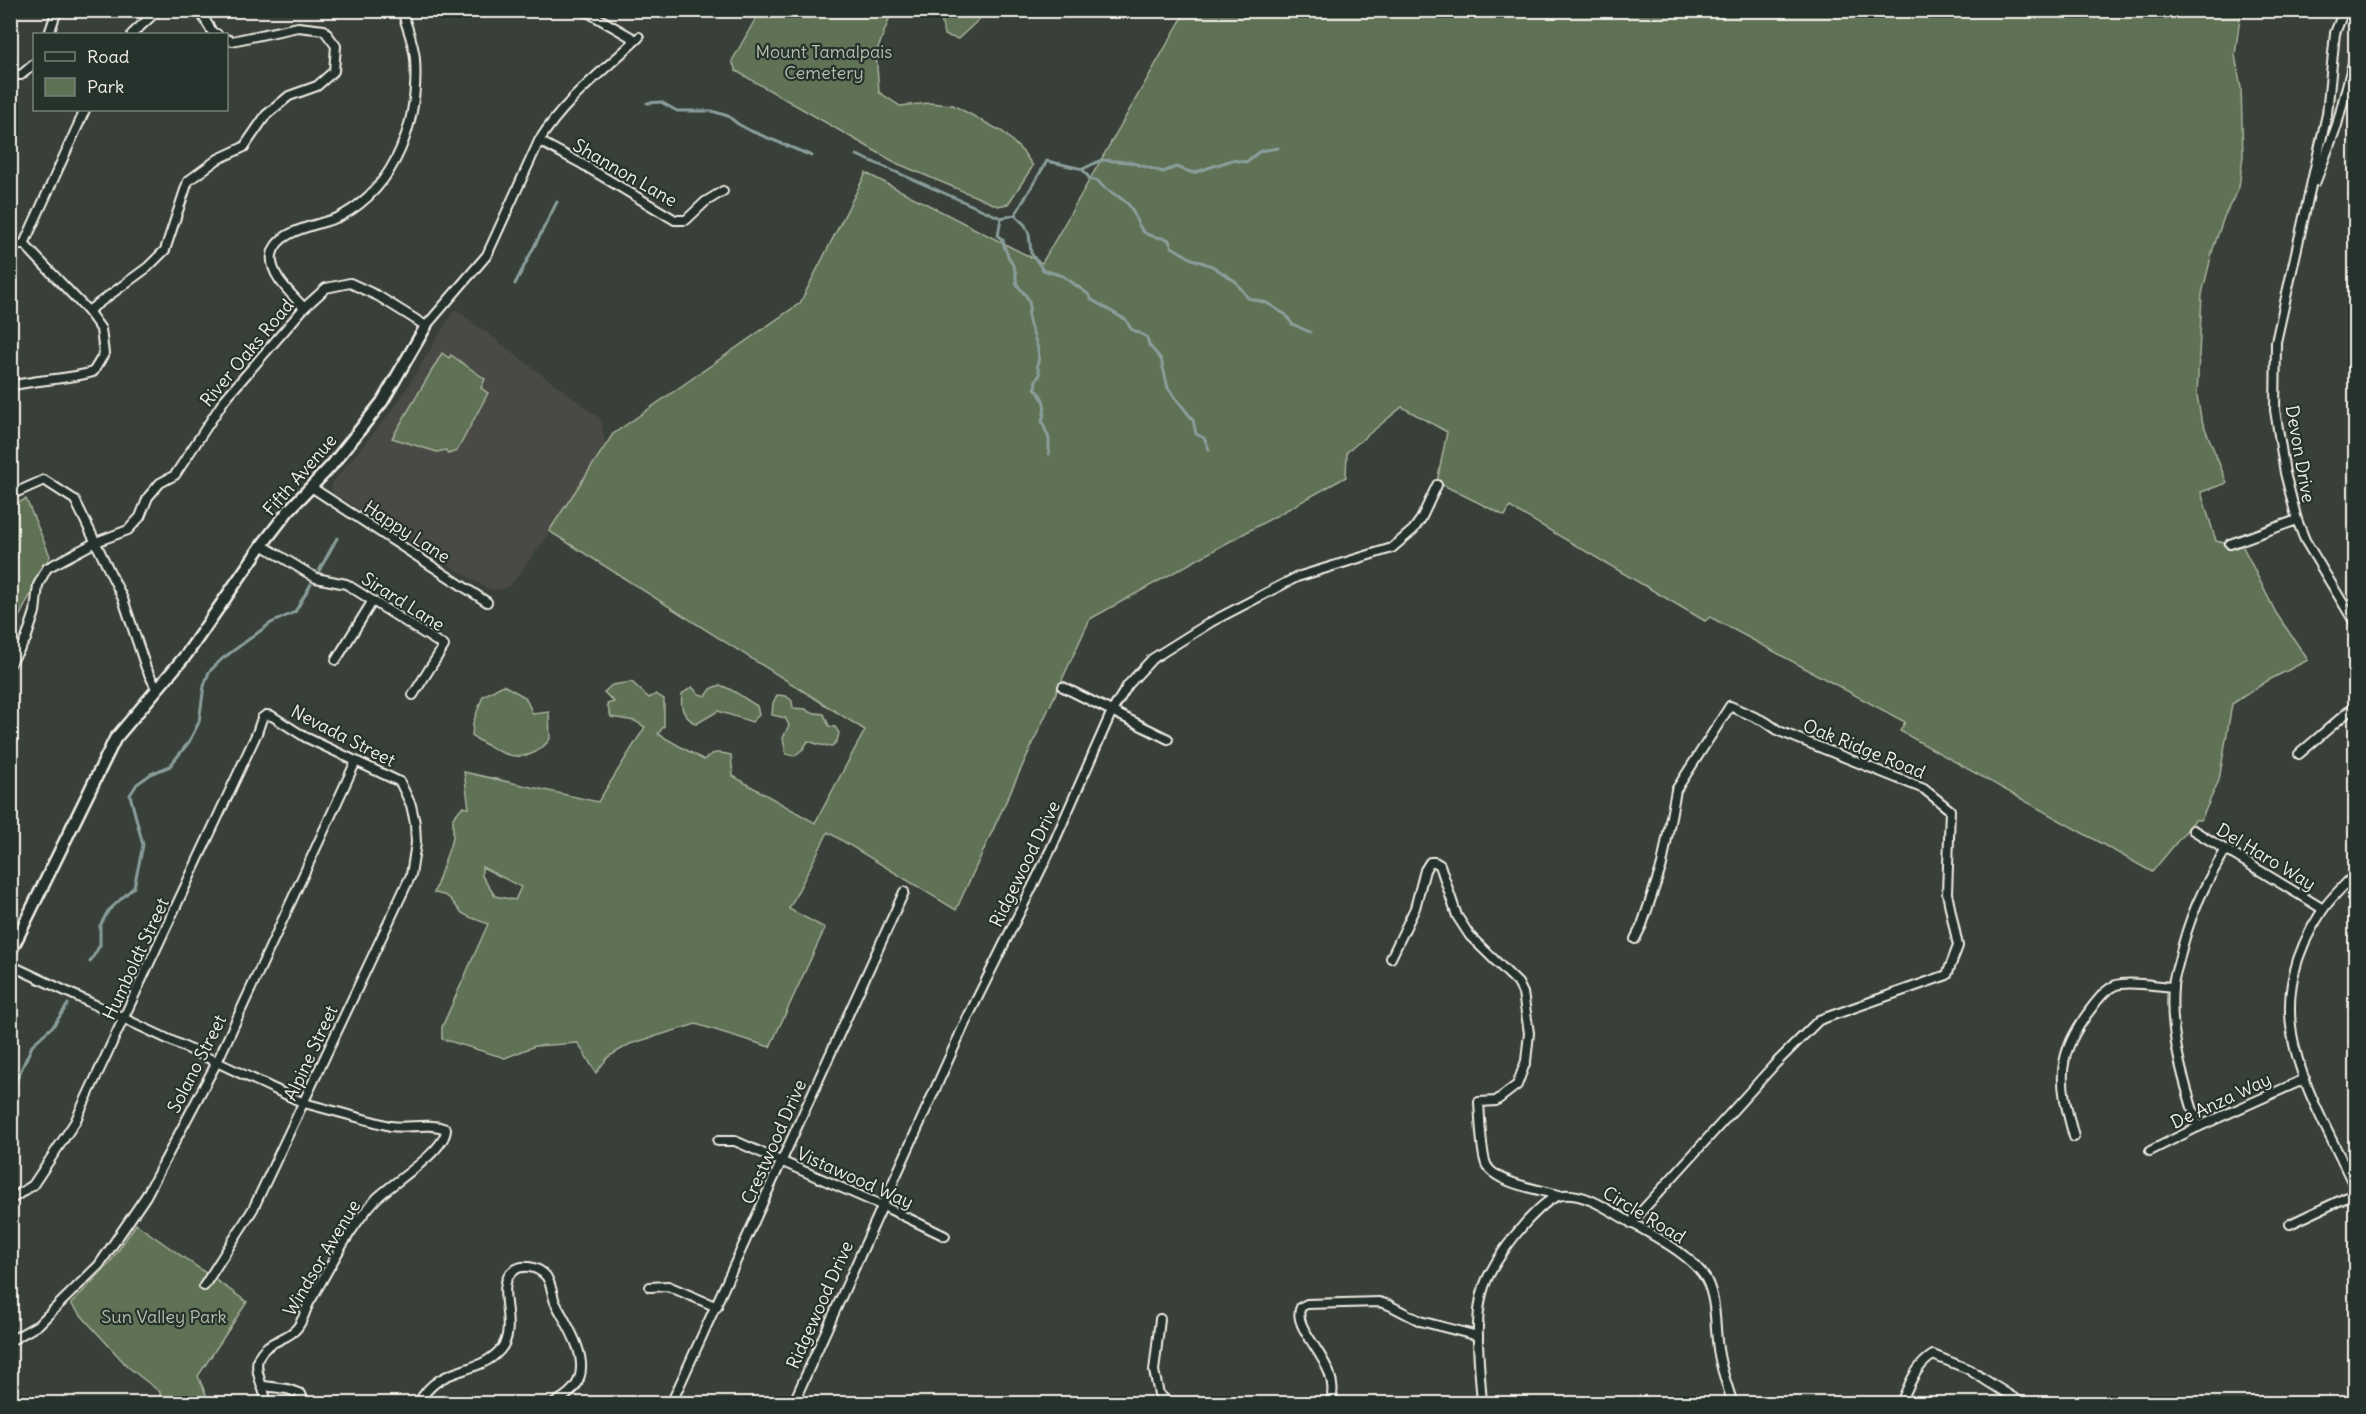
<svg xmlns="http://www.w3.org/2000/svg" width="2366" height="1414" viewBox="0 0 2366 1414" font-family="Delius,sans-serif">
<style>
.built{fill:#494a44}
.green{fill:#5e7255;stroke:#a9b29e;stroke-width:1.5;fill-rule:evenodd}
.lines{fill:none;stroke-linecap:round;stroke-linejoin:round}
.stream{stroke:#8a9f9c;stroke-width:3}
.street-casing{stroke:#f4f1e8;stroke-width:12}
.secondary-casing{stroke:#f4f1e8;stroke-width:15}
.street{stroke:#26332d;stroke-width:8}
.secondary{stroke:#26332d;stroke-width:10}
.labels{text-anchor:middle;stroke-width:4.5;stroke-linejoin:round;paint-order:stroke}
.park-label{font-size:18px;fill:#b8bead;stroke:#26332d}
.street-label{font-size:18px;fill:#f4f1e8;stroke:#26332d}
</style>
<rect width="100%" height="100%" fill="#393f39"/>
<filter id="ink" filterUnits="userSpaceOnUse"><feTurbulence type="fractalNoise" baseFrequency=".0167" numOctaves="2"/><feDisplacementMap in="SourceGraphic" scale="12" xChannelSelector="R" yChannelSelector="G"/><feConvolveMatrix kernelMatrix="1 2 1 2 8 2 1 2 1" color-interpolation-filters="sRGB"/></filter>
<g filter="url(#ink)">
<path class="built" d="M455,309L601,419L605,442L581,484L584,487L514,581L506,588L493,590L486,588L333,493L331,489L332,483L395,407Z"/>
<g class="green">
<path d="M756,11H892L876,54L879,92L900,106L929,103L953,105L1003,132L1024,153L1033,166L1008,204L998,206L896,163L736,71L732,61L757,16Z"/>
<path d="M940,11V10L988,11L958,39L944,35Z"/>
<path d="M1186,11H2241L2235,55L2241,88L2243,156L2239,187L2224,217L2213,249L2202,294L2197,395L2201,418L2227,483L2201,492L2216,541L2230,544L2240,541L2276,613L2308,660L2267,681L2232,704L2219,780L2201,820H2195L2152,872L1900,731L1905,722L1710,617L1705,621L1510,507L1505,516L1437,482L1447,432L1402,407L1347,452L1346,477L1090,619L956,910L828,832L789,909L825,928L770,1047L696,1024L630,1044L608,1057L596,1073L578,1043L535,1046L505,1058L442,1039V1027L488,924C481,921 466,917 461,912C450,900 453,896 434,893L453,837V818L462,807L469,808L464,772L598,802L645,727L635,721L611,717L607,704L614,702L604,692L612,685L632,682L649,698L656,694L664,699V726L658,734L704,760C712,751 720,752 731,755L733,776L815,823L865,730L549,531L613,434L800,303L866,173L1042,263ZM482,867L521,887L515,900L495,896L482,876Z"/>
<path d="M442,353L449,358L451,355L485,379L481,388L488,393L457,451L448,454L446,450L437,452L392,438Z"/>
<path d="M26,499L50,556L11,633V506Z"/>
<path d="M503,685L525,697L533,714L549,712L550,739C526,770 498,753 472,736L473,723L483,696Z"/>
<path d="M720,685C733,689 745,699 757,706L759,715L752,722L718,711L696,724C683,716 680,709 682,694L692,687L699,694L706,696L712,688Z"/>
<path d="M777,695L786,696L792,701L793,708L806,709L809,712L824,714L829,726L835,727L839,733L837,741L832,746L820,745L808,741L803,749L794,756L786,754L783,738L789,725L785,718L772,715L773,703Z"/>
<path d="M136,1224L247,1302L198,1376L210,1404L160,1403V1392L128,1367L71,1304L109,1264Z"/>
</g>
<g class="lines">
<g class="stream">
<path d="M647,103L661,102L677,111H712L728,116L738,124L751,131L812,156"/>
<path d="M857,155L1001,218L1015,215L1047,161L1083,169L1101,160L1129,162L1163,172L1176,167L1193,173L1232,160L1246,162L1260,151L1278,148"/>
<path d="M1083,170L1090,179L1098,181C1107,194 1123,195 1131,208C1137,217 1136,226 1145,233C1151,237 1161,238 1168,239L1172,247L1192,259L1212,266L1235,281L1248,298L1267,303L1286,315L1292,324L1310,332"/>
<path d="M1015,215L1025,225L1029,234L1031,253L1043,270L1063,276L1088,294L1092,300L1126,320L1131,329L1147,337L1149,345L1161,359L1168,388L1193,420L1196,434L1204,438L1209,449"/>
<path d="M1001,218L998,236L1003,240C1004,253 1011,259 1015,270C1017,275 1015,280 1017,284C1019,289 1026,294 1028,299C1033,307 1026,313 1029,321C1032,334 1043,353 1037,365L1040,375L1036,380L1035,388C1045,400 1047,407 1042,421L1049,439V454"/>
<path d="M515,284L557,202"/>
<path d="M319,571L337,538"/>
<path d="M90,962L100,945V926L108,911L134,887L143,845L130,795L137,784L151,774L170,766L189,742L199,722L204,686L209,672L222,659L271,623L295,612L311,584"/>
<path d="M10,1094L33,1044L54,1025L68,1004"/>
</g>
<g class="street-casing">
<g id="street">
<path d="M199,10L213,33L217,34"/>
<path d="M584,10L636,40"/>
<path d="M2344,10L2335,33L2327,114L2276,342L2275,410L2285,473L2297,520L2305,540L2356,625"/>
<path d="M49,34L57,10"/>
<path d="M132,34L158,10"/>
<path d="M10,74L21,75L34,64"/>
<path d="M539,141L582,164L675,220H686L705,202L723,191"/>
<path d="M2316,181L2337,125L2356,51"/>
<path d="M24,244L85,110"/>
<path d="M10,248L24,244"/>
<path d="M304,308C292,294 269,275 272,255C277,228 321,226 341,216C397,186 419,120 415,59C414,43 406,26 402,10"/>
<path d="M88,311L148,267L165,250L188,181L218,159L244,147L266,115L289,96L317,86L334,71L336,46L324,30L298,27L232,41L226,39"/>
<path d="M10,386C38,379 66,380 93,372L104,354L101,329L88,311L24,244"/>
<path d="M311,487L487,602"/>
<path d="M10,495L44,480L75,500L123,599L146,668L156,688"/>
<path d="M2230,544L2297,520"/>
<path d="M262,545L316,578L346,584L444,646L413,695"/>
<path d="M336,660L372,602"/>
<path d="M10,664L26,639L35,612L38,585L47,568L96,542L128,530L140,517L148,497L160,483L175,475L225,399L304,308L326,288L350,283L378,296L426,326L487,255L539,141C565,99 604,71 639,37"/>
<path d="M1063,687L1168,739"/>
<path d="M2299,754L2356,705"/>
<path d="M2193,830L2323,909"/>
<path d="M2356,873C2345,885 2331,897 2322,911C2253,1016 2310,1090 2356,1190"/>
<path d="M1391,958L1415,908L1425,870L1430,862H1435L1440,865L1457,916L1470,936L1518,983L1523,993L1529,1033L1526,1061L1517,1085L1496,1101L1479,1102C1480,1116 1481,1152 1486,1164C1494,1183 1541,1190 1559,1195"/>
<path d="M10,965L304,1103L390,1126C409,1129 428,1122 446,1129C446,1151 393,1182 376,1199C348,1229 330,1268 309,1303C305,1311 303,1321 297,1328C287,1341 265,1340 258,1359C254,1372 265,1390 267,1404"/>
<path d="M2198,1127C2184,1082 2169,1035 2173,987C2173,978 2177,969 2179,960C2189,917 2202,889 2225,851"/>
<path d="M2074,1137C2058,1079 2055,1056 2093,1006C2100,997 2109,985 2121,984C2138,982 2156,986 2173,987"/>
<path d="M718,1141H735L881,1205L945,1236"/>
<path d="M2150,1151L2198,1127L2305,1079"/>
<path d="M10,1200L33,1185L75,1122L257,733L262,718L266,715L272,716L305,737L400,782L411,805L415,823L416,843L411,875L253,1209L204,1286"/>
<path d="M1631,1223L1775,1064L1819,1020L1947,975L1958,946L1947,893L1950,810L1924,789L1779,731L1766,722L1730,706L1676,790L1662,865L1642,925L1635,939"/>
<path d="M2290,1224L2356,1193"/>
<path d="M650,1287L668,1286L717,1307"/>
<path d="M1160,1319L1154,1371L1159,1394L1170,1404"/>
<path d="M10,1341L38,1325L99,1265L146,1196L217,1062L356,761"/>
<path d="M264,1386L287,1389L301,1394L305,1404"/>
<path d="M418,1404C439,1363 476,1377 500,1350C520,1328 493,1286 513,1271C523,1263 538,1267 546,1276C551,1282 552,1294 555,1302C566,1324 588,1354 579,1379C575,1391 563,1398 553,1404"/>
<path d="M671,1404L904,892"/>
<path d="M793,1404L965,1023L1052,847L1112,711L1128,685L1152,659L1211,622L1297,577L1392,548L1413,530L1421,519L1437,485"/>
<path d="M1330,1404C1345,1365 1289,1330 1301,1307L1307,1304L1379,1302L1389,1305L1420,1321L1478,1336"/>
<path d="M1482,1404C1480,1366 1471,1311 1488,1277C1498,1257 1512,1238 1527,1221C1536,1212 1550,1196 1563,1195C1587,1193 1610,1211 1630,1222C1654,1236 1692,1255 1706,1279C1718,1302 1714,1331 1719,1355C1722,1372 1728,1388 1733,1404"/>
<path d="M1900,1404C1910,1385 1914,1367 1933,1355L1968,1369L2017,1400L2027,1404"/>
</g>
</g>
<g class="secondary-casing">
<path id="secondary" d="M10,953L115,739L186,655L262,545L289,510L331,466L382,402L426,326"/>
</g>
<use href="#street" class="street"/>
<use href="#secondary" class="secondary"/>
</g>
</g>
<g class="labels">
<g class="park-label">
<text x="824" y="58">Mount Tamalpais<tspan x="824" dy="21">Cemetery</tspan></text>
<text x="164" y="1323">Sun Valley Park</text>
</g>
<g class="street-label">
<text transform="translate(625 173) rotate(30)" y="6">Shannon Lane</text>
<text transform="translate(247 353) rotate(-50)" y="6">River Oaks Road</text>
<text transform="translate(2300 454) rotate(80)" y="6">Devon Drive</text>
<text transform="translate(300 475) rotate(-49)" y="6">Fifth Avenue</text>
<text transform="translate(407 532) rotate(33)" y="6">Happy Lane</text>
<text transform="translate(403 602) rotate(32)" y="6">Sirard Lane</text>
<text transform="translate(343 736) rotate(27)" y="6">Nevada Street</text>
<text transform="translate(1864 749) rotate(22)" y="6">Oak Ridge Road</text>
<text transform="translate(2266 857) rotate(31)" y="6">Del Haro Way</text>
<text transform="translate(1025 864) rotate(-64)" y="6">Ridgewood Drive</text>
<text transform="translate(136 959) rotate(-65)" y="6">Humboldt Street</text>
<text transform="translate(311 1053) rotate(-65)" y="6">Alpine Street</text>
<text transform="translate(197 1064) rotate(-63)" y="6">Solano Street</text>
<text transform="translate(2221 1101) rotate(-25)" y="6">De Anza Way</text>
<text transform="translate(774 1142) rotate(-66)" y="6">Crestwood Drive</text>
<text transform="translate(855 1178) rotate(24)" y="6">Vistawood Way</text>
<text transform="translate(1644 1215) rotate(31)" y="6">Circle Road</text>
<text transform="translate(322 1258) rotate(-59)" y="6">Windsor Avenue</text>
<text transform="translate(820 1305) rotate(-66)" y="6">Ridgewood Drive</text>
</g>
</g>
<rect width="2366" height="1414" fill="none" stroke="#26332d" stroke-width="36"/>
<rect x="18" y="18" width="2330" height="1378" fill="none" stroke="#f4f1e8" stroke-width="2" filter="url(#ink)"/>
<rect x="33" y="33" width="195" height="78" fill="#26332d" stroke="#787f78" stroke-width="1.5"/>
<rect x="45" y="52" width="30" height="9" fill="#26332d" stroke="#787f78" stroke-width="1.5"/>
<text x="87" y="63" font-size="18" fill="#f4f1e8">Road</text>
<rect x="45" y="78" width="30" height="18" fill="#5e7255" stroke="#787f78" stroke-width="1.5"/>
<text x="87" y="93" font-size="18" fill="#f4f1e8">Park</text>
</svg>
